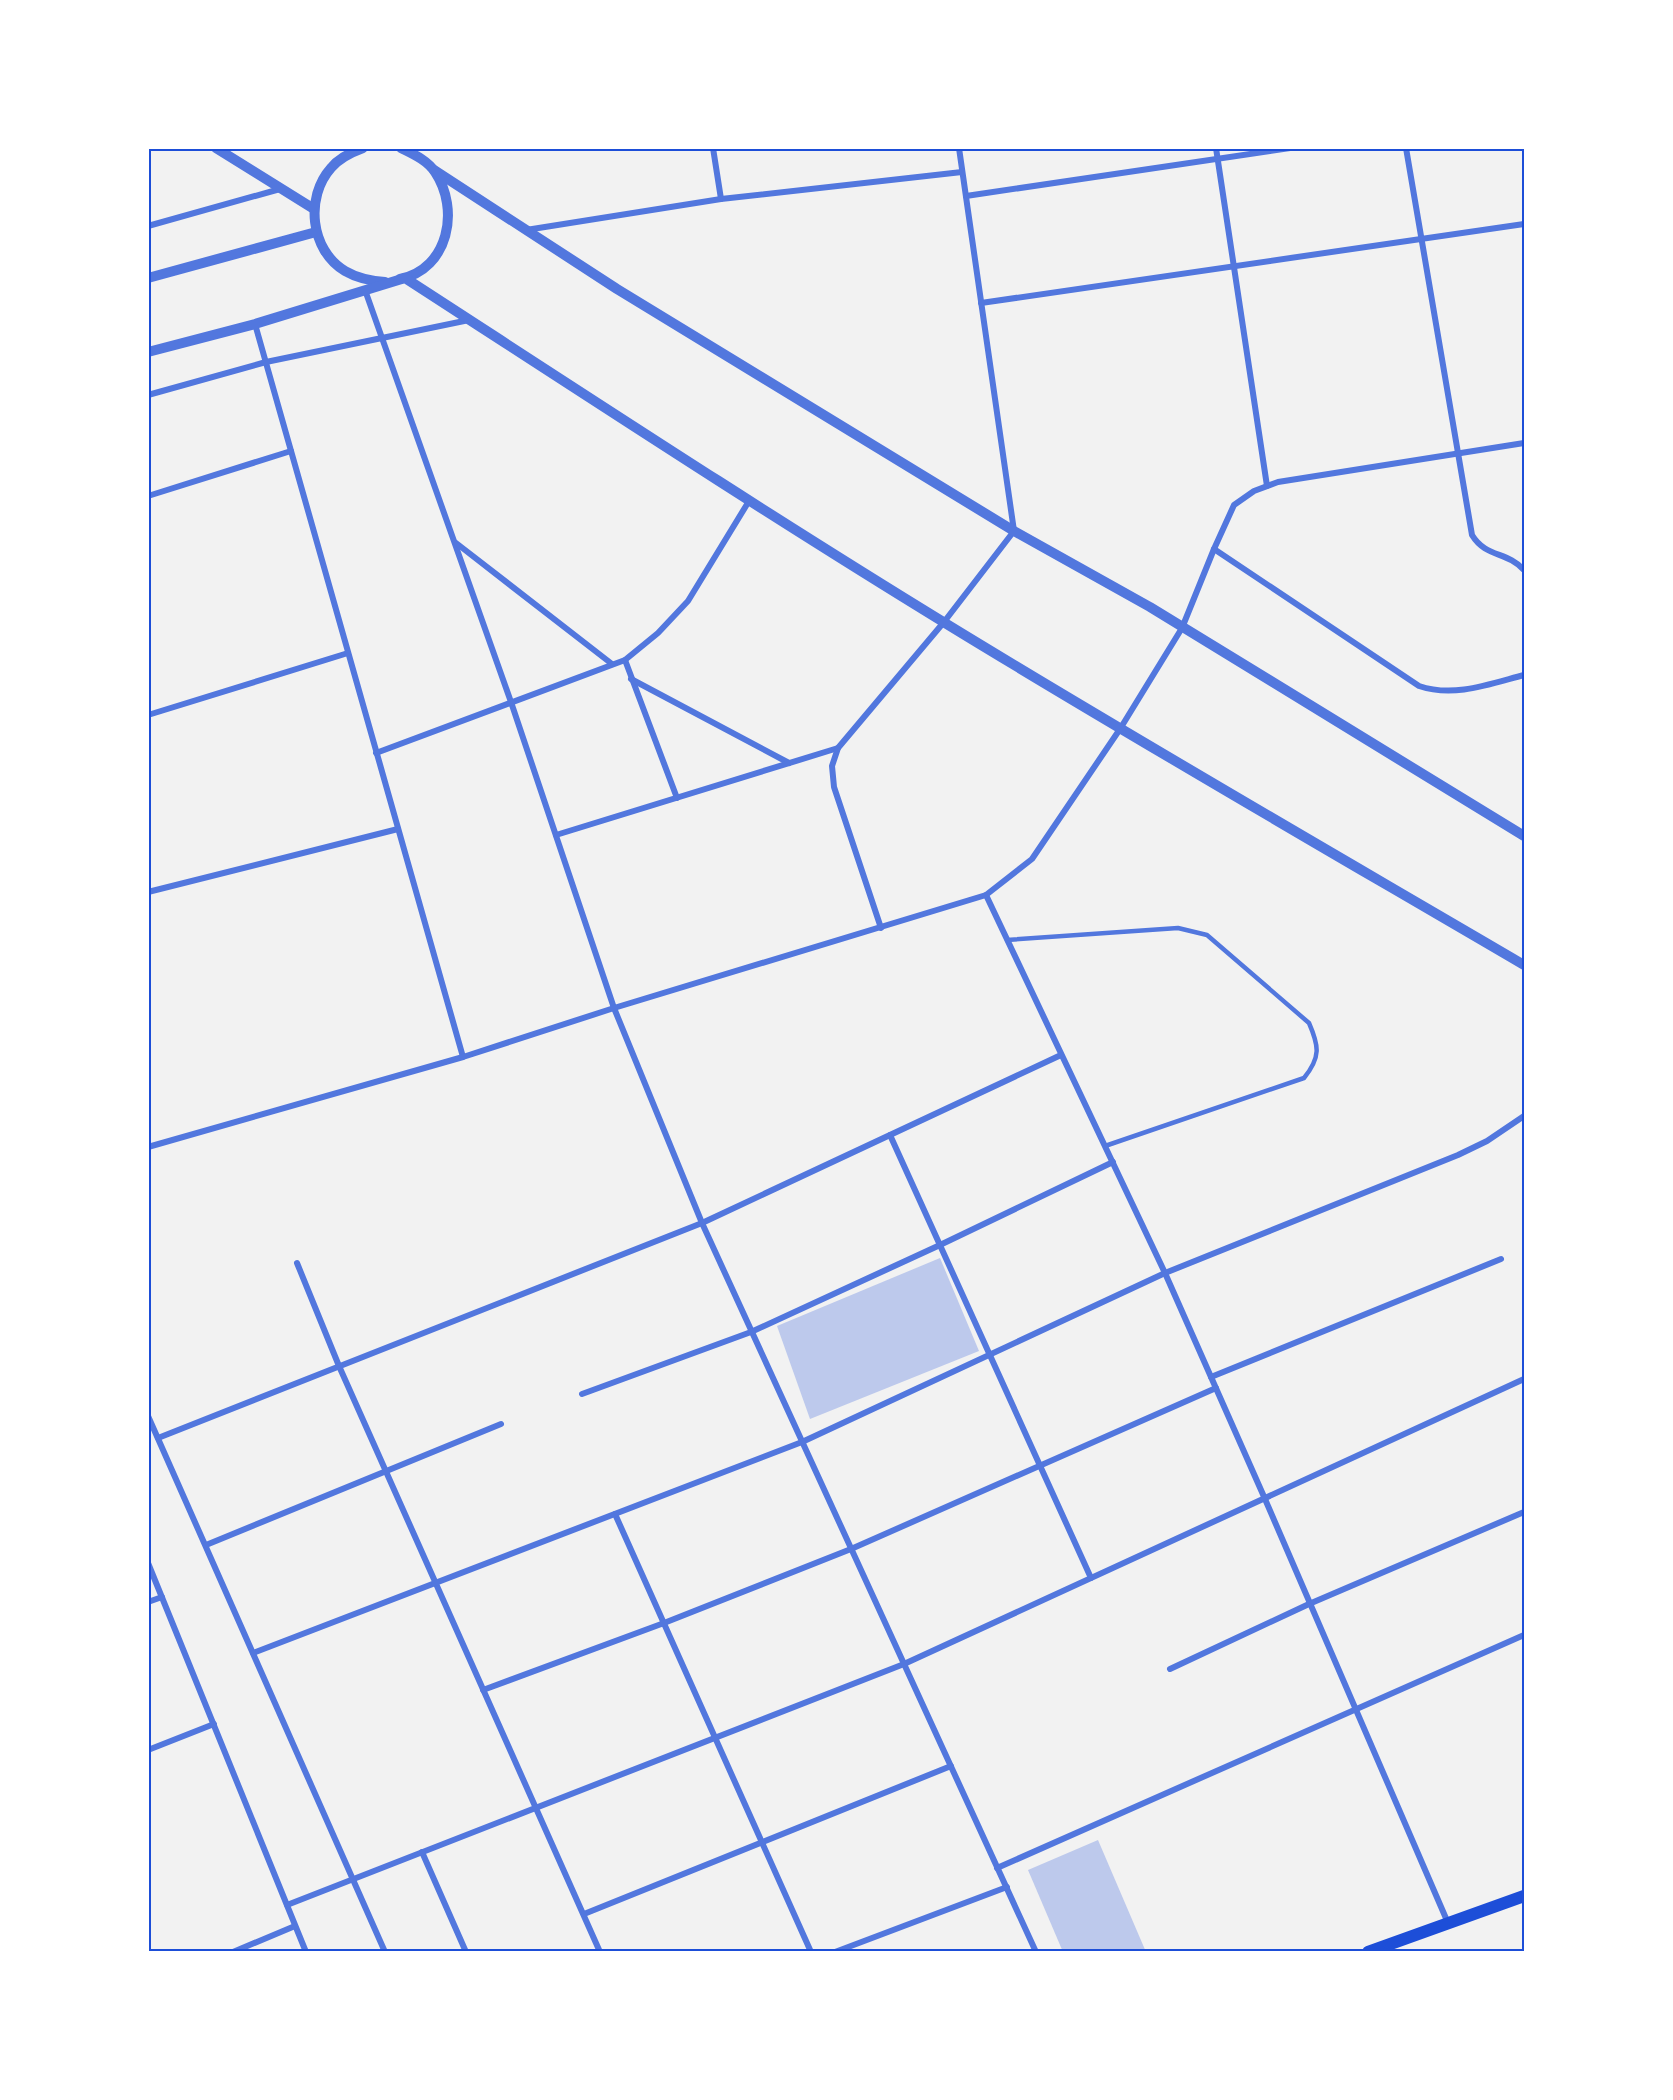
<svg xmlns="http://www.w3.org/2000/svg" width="1673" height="2100" viewBox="0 0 1673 2100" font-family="Spectral,serif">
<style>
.building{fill:#bdc9ec}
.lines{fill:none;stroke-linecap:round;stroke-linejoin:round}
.service{stroke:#5277de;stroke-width:4.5}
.minor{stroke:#5277de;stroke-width:6}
.tertiary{stroke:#5277de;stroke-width:10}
.secondary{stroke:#1d4ed8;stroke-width:12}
.neatline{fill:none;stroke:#1d4ed8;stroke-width:2}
</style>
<rect width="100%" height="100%" fill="#f2f2f2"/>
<g class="building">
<path d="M940,1258L979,1351L810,1419L777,1326Z"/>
<path d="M1098,1840L1146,1952H1063L1028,1870Z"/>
</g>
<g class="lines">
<path class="service" d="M1007,940L1178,928L1207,935L1309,1023C1319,1046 1321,1057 1304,1078L1105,1146"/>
<g class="minor">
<path d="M713,148L721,199"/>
<path d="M1216,148L1267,486"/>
<path d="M1406,148L1472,535C1486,558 1507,551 1524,570"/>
<path d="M966,196L1290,148"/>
<path d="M148,226L280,189"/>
<path d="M526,230L721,199L962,172"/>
<path d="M365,290L511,702L614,1008L702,1223L1036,1952"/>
<path d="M981,303L1524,224"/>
<path d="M255,324L463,1057"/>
<path d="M148,395L266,362L469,320"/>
<path d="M148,496L291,451"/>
<path d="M456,543L612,664"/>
<path d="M1214,549L1419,686C1454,698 1490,684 1524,675"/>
<path d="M625,660L677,798"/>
<path d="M631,679L789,763"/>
<path d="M148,715L348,653"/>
<path d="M376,753L625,660L658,633L688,601L749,501"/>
<path d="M556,835L838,748"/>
<path d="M148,892L398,829"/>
<path d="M986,895L1165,1273L1265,1499L1448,1923"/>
<path d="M881,928L834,787L832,766L838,748L944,622L1014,531L959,148"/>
<path d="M890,1135L1091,1578"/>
<path d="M148,1147L463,1057L614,1008L986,895L1032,859L1120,729L1182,628L1214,549L1234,505L1254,491L1278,482L1524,443"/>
<path d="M297,1263L339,1366L600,1952"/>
<path d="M1211,1377L1501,1259"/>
<path d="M582,1394L751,1332L940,1245L1113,1162"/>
<path d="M148,1416L385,1952"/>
<path d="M158,1438L702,1223L1061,1055"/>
<path d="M615,1514L811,1952"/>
<path d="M206,1545L501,1424"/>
<path d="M148,1563L306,1952"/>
<path d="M148,1602L162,1597"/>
<path d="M253,1653L802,1442L1165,1273L1458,1155L1487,1141L1524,1116"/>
<path d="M1170,1669L1309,1604L1524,1512"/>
<path d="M483,1690L664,1623L851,1549L1216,1388"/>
<path d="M148,1750L214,1724"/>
<path d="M422,1852L466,1952"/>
<path d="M997,1868L1524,1635"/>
<path d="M287,1905L904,1664L1524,1379"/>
<path d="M584,1914L951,1766"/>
<path d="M233,1952L295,1926"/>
<path d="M835,1952L1007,1887"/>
</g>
<g class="tertiary">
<path d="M216,148L314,209"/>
<path d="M363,148C352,152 339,158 331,168C305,197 310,250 345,271C357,278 371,281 385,282"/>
<path d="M434,170L617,289L1014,531L1150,607L1524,836"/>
<path d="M148,278L316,232"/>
<path d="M400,279C449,269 460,209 435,172C427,160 413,154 401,148"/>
<path d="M148,352L255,324L405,278C584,394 762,511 945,623C1136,740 1331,852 1524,965"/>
</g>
<path class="secondary" d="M1368,1952L1524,1896"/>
</g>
<rect width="1673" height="2100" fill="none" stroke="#ffffff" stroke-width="300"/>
<rect x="150" y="150" width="1373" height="1800" class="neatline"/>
</svg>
